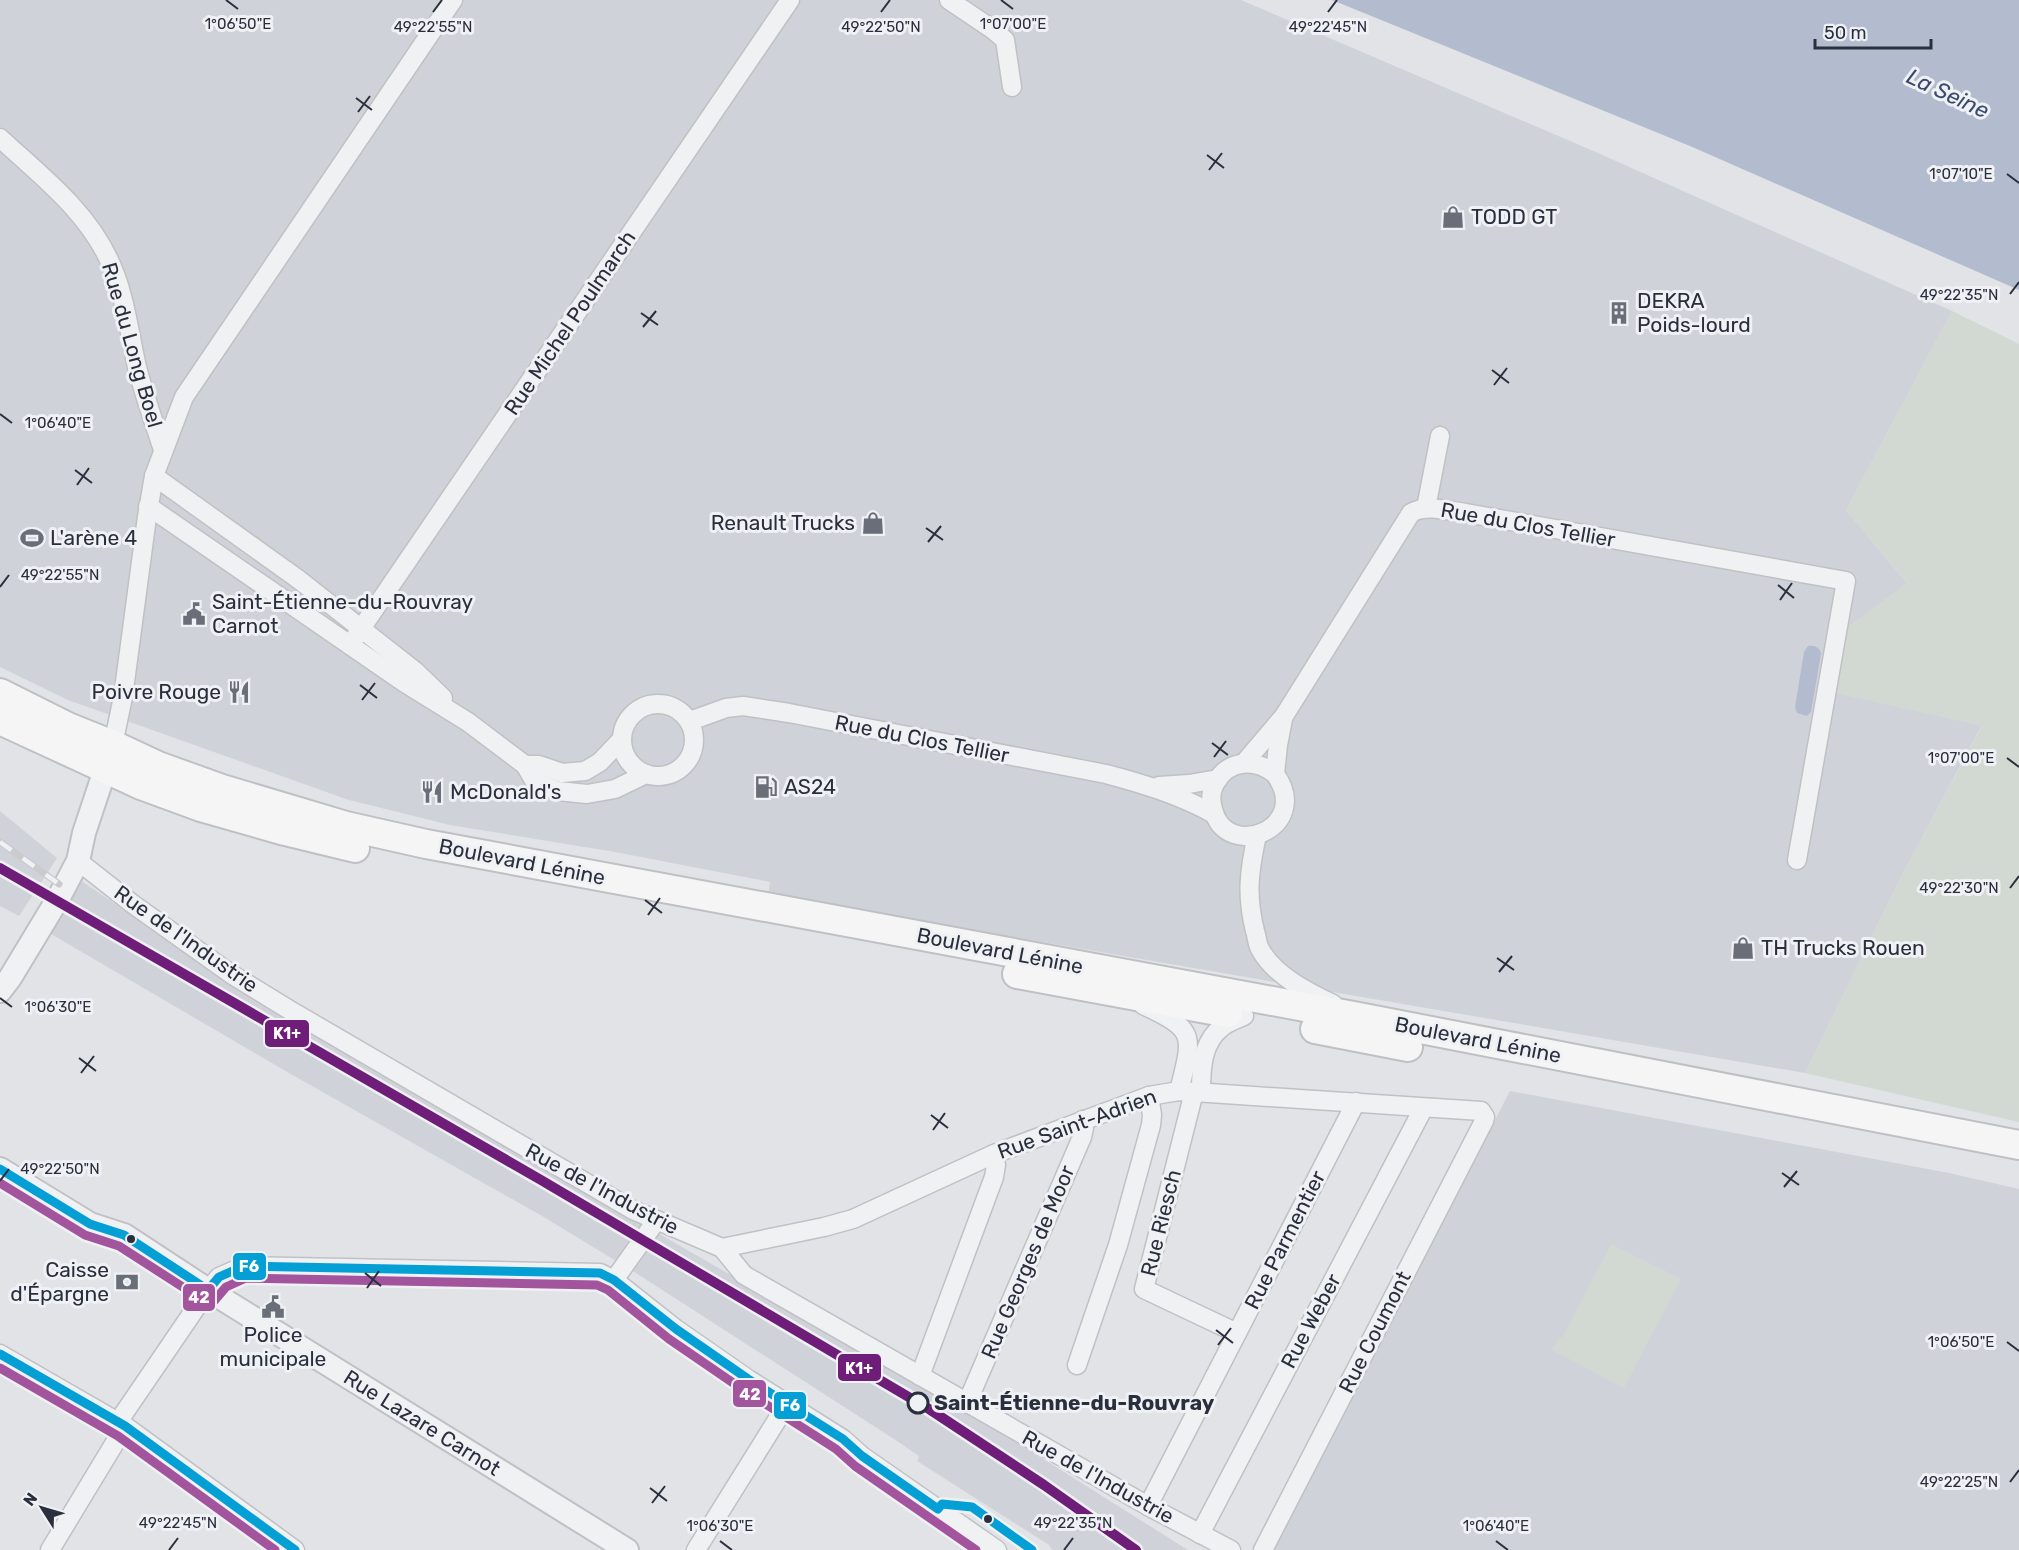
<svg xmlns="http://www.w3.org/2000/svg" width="2019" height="1550" viewBox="0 0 2019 1550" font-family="Rubik,sans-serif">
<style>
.built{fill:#d0d2d9}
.green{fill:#d1d9d2}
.water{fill:#b2bcce}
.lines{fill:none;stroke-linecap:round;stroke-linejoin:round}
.minor-casing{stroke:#c0c1c4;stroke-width:21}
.tertiary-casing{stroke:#c0c1c4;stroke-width:26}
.primary-casing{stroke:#bec0c3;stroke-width:32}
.minor{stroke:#f0f1f3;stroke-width:18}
.tertiary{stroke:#f0f1f3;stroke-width:22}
.primary{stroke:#f5f5f6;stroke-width:28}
.rail-casing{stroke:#cacbcd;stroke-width:7}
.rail{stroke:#eff1f5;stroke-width:4.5;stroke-dasharray:14;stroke-linecap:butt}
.bus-1-casing{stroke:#eff1f5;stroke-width:14}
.bus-2-casing{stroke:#eff1f5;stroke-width:14}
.bus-1{stroke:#049fd4;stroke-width:9}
.bus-2{stroke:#a2559d;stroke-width:9}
.rail-1-casing{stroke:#eff1f5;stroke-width:15}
.rail-1{stroke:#6e1e78;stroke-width:10}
.ticks{fill:none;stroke:#2a2f3d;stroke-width:2}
.bus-dot{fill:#2a2f3d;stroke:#eff1f5;stroke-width:2}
.stop-dot{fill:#eff1f5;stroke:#2a2f3d;stroke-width:3}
.labels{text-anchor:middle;stroke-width:6;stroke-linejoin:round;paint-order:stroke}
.poi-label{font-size:21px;fill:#2a2f3d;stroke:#eff1f5;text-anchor:start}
.street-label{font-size:21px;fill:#2a2f3d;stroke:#eff1f5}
.stop-label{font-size:21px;font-weight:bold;fill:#2a2f3d;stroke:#eff1f5;text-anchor:start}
.water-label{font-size:22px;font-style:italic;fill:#384a6d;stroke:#eff1f5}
.ticks-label{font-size:15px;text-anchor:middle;fill:#2a2f3d;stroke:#eff1f5;stroke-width:6;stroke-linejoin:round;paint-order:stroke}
.line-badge{stroke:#eff1f5;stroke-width:2}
.badge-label{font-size:16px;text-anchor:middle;font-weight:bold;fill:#fff}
</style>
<rect width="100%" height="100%" fill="#e1e3e6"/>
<g class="built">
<path d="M0,0H1241L1598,153L1952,311L1846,510L1915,593L1982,725L1900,879L1805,1073L768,895L770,882L615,852L450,825L349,800L68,700L0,667Z"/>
<path d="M0,811L57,858L19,916L0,906Z"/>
<path d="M80,880L222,976L656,1232L964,1409L1188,1550H1052L1049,1545L917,1461L919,1456L897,1441L636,1273L542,1216L289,1073L51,934Z"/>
<path d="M1510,1091L1949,1173L2019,1189V1550H1274Z"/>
</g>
<g class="green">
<path d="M1952,311L2019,344V1122L1805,1073L1900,879L1982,726L1835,693L1846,628L1907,583L1846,510Z"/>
<path d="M1611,1244L1681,1279L1624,1388L1552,1350L1559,1337L1562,1338Z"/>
</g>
<g class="water">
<path d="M1332,0H2019V290L1690,146Z"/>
<path d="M1808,646C1814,645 1820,647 1821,654L1811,712L1807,716L1797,713L1795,707L1804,652Z"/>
</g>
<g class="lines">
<g class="minor-casing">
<g id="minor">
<path d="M949,0L992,29L1005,40L1012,87"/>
<path d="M0,138C40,175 86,210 109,260C125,293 129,332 137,367C144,395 154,422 163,450"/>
<path d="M154,476L298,579L415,671L443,698"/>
<path d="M148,506L405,683L468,722L525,765L535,782L558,791L587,794L615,789L646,774"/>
<path d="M1426,508L1440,436"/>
<path d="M350,645L790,0"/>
<circle cx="658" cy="740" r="36"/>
<path d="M690,721L726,708L743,706L789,713L1106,774C1144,784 1179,795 1214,814"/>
<path d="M113,745L123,697L147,517L154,476L184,397L453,0"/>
<path d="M1244,763L1284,716L1411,513C1426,504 1449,511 1466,513L1846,581L1797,860"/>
<path d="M525,765H539L562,773L585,771L600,762L622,739"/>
<path d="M1275,774C1256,759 1229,759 1216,782C1211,790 1210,799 1213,809C1226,863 1314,828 1275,774L1278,745L1283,719"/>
<path d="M1159,786L1189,784L1218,779"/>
<path d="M1257,835C1249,871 1246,895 1255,931C1257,936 1257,944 1260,949C1274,975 1307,992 1333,1004"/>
<path d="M78,861L134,905L231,974L288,1009L633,1210L722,1248L744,1275L1148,1506L1231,1550"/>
<path d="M1143,1005C1197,1030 1193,1035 1179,1091"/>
<path d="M1194,1092L1144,1289L1237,1333"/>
<path d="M1201,1092C1201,1069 1202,1042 1222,1027C1228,1022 1237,1019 1244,1016"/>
<path d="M722,1248L824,1227L853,1219L994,1154L1149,1096L1179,1091L1194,1092L1481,1111L1485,1117L1484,1121L1263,1550"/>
<path d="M614,1280L656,1221"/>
<path d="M0,1354L125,1426L295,1550"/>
<path d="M1077,1365L1118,1245L1151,1125L1152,1115L1149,1096"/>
<path d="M920,1376L994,1177L996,1165L994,1154"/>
<path d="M967,1403L1082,1137L1084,1128L1083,1120"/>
<path d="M118,1422L208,1290L219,1277L244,1266L600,1273L614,1280L676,1329L748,1379L843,1439L862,1456L997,1550"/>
<path d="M1148,1506L1356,1102"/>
<path d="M1200,1534L1423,1109"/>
<path d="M50,1550L125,1426"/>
<path d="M696,1550L787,1404"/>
</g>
</g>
<g class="tertiary-casing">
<g id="tertiary">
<path d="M0,991L10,978L59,897L78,861L84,833L111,752"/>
<path d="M0,1169L90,1224L124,1235L208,1290L627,1550"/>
</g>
</g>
<g class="primary-casing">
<g id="primary">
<path d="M0,693L68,727L113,745L158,766L222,789L346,826L426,844L1364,1018L2019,1145"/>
<path d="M0,720L141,785L201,807L285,831L355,848"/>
<path d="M1017,974L1228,1013"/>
<path d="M1315,1029L1408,1047"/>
</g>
</g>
<use href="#minor" class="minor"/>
<use href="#tertiary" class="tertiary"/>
<use href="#primary" class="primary"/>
<g class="rail-casing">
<path id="rail" d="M0,842L59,884"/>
</g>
<use href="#rail" class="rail"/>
<g class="bus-1-casing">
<g id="bus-1">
<path d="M0,1169L90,1224L124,1235L208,1290L219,1277L244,1266L600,1273L614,1280L676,1329L748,1379L843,1439L862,1456L938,1509L942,1504L972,1507L1032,1550"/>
<path d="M0,1354L125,1426L295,1550"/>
</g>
</g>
<g class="bus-2-casing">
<g id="bus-2">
<path d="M0,1183L85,1235L119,1246L206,1302L214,1301L226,1287L246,1278L597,1285L608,1290L669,1339L742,1389L836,1449L855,1466L976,1550"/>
<path d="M0,1368L118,1436L275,1550"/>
</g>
</g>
<use href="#bus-1" class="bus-1"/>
<use href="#bus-2" class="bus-2"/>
<g class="rail-1-casing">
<path id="rail-1" d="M0,868L541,1180L929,1409L1044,1485L1136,1550"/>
</g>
<use href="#rail-1" class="rail-1"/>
</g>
<path class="ticks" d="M226,0L238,9M1001,0L1013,9M433,12L442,0M881,12L890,0M1328,12L1337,0M356,98L372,110M358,112L370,96M1207,155L1224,168M1209,170L1222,153M2007,174L2019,183M2010,294L2019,282M641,313L658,325M643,327L656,311M1492,370L1509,383M1494,385L1507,368M0,414L12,423M75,470L92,483M77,485L89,468M926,528L943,540M928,542L941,526M1778,585L1794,598M0,587L9,575M1780,600L1792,583M360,685L377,698M362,700L375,683M1212,743L1228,755M1214,757L1226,741M2007,758L2019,767M2010,888L2019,876M645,900L662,913M648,915L660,898M1497,958L1514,970M1499,972L1512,956M0,998L12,1007M79,1058L96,1071M81,1073L94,1056M931,1115L948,1128M933,1130L945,1113M1782,1173L1799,1185M0,1181L9,1169M1784,1187L1797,1171M365,1273L381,1286M367,1288L379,1271M1216,1330L1233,1343M2007,1342L2019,1351M1218,1345L1231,1328M2010,1482L2019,1470M650,1488L667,1501M652,1503L665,1486M720,1541L732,1550M1496,1541L1508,1550M169,1550L178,1538M1064,1550L1073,1538"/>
<defs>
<g id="shop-bare" transform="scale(1.8)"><path d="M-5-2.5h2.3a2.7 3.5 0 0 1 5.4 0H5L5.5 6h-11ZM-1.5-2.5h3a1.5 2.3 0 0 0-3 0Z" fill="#6a6e78" stroke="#eff1f5" stroke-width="2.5" paint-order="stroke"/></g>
<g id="building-bare" transform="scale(1.8)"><path d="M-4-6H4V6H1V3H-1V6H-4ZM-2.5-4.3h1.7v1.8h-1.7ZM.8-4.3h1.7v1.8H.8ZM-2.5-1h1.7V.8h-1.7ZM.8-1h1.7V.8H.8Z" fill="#6a6e78" stroke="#eff1f5" stroke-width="2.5" paint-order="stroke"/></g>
<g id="stadium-bare" transform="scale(1.8)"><path d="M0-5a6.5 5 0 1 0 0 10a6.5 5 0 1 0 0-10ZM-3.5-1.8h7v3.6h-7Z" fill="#6a6e78" stroke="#eff1f5" stroke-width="2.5" paint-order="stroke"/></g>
<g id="civic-bare" transform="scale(1.8)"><path d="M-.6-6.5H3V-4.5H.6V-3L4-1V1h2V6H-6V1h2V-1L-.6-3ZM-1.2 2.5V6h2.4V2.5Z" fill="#6a6e78" stroke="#eff1f5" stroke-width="2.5" paint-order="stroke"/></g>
<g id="restaurant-bare" transform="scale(1.8)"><path d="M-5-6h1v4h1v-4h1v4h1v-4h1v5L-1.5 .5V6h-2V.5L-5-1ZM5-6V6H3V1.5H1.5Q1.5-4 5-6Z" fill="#6a6e78" stroke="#eff1f5" stroke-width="2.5" paint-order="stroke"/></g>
<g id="fuel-bare" transform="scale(1.8)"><path d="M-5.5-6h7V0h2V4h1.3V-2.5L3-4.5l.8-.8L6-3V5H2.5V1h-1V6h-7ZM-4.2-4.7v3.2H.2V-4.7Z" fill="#6a6e78" stroke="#eff1f5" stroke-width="2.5" paint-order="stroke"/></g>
<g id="bank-bare" transform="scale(1.8)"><path d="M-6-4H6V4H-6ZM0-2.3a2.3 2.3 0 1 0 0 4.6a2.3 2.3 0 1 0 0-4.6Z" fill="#6a6e78" stroke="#eff1f5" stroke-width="2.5" paint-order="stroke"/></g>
</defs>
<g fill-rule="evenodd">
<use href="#shop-bare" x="1453" y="217"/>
<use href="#building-bare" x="1619" y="313"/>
<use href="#shop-bare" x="873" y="523"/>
<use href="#stadium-bare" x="32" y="538"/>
<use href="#civic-bare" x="194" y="614"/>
<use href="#restaurant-bare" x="239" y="692"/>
<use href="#fuel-bare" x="766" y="787"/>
<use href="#restaurant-bare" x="432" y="792"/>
<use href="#shop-bare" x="1743" y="948"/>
<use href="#bank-bare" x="127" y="1282"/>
<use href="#civic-bare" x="273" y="1307"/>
</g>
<g class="bus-dot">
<circle cx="131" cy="1239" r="5"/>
<circle cx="988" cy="1519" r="5"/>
</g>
<circle class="stop-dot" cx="918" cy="1403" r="10"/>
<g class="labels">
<g class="poi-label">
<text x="1471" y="224">TODD GT</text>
<text x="1637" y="308">DEKRA<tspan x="1637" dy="24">Poids-lourd</tspan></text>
<text x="855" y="530" text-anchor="end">Renault Trucks</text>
<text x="50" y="545">L'arène 4</text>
<text x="212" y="609">Saint-Étienne-du-Rouvray<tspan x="212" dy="24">Carnot</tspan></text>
<text x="221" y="699" text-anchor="end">Poivre Rouge</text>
<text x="784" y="794">AS24</text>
<text x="450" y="799">McDonald's</text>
<text x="1761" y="955">TH Trucks Rouen</text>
<text x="109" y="1277" text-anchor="end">Caisse<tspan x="109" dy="24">d'Épargne</tspan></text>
<text x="273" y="1342" text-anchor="middle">Police<tspan x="273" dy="24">municipale</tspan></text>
</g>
<g class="street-label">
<text transform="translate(570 323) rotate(-56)" y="7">Rue Michel Poulmarch</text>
<text transform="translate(132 345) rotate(74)" y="7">Rue du Long Boel</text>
<text transform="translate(1528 525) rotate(10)" y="7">Rue du Clos Tellier</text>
<text transform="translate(922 739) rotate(11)" y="7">Rue du Clos Tellier</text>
<text transform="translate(522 862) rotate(11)" y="7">Boulevard Lénine</text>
<text transform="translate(186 939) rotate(35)" y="7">Rue de l'Industrie</text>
<text transform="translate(1000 951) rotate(11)" y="7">Boulevard Lénine</text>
<text transform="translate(1478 1040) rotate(11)" y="7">Boulevard Lénine</text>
<text transform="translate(1077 1124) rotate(-20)" y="7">Rue Saint-Adrien</text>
<text transform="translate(602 1189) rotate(28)" y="7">Rue de l'Industrie</text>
<text transform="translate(1161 1223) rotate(-76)" y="7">Rue Riesch</text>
<text transform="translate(1285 1240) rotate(-63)" y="7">Rue Parmentier</text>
<text transform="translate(1028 1262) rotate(-67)" y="7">Rue Georges de Moor</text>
<text transform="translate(1311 1321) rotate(-62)" y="7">Rue Weber</text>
<text transform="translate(1375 1332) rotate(-63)" y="7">Rue Coumont</text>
<text transform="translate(422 1423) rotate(32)" y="7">Rue Lazare Carnot</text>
<text transform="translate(1098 1477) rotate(29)" y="7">Rue de l'Industrie</text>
</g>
<g class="stop-label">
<text x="934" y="1410">Saint-Étienne-du-Rouvray</text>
</g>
<g class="water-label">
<text transform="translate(1948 93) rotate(25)" y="8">La Seine</text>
</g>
</g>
<g class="ticks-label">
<text x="238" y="29">1°06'50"E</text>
<text x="1013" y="29">1°07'00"E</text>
<text x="433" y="32">49°22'55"N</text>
<text x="881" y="32">49°22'50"N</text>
<text x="1328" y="32">49°22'45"N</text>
<text x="1961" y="179">1°07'10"E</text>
<text x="1959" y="300">49°22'35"N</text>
<text x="58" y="428">1°06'40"E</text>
<text x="60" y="580">49°22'55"N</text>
<text x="1961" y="763">1°07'00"E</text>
<text x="1959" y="893">49°22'30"N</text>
<text x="58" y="1012">1°06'30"E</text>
<text x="60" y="1174">49°22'50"N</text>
<text x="1961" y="1347">1°06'50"E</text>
<text x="1959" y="1487">49°22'25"N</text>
<text x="178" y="1528">49°22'45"N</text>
<text x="1073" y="1528">49°22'35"N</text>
<text x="720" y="1531">1°06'30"E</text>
<text x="1496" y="1531">1°06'40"E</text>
</g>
<g class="line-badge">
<rect x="264" y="1019" width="46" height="29" rx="6" fill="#6e1e78"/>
<rect x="232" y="1252" width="35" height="29" rx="6" fill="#049fd4"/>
<rect x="182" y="1283" width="34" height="29" rx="6" fill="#a2559d"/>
<rect x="837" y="1353" width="45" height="29" rx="6" fill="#6e1e78"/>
<rect x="732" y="1379" width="35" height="29" rx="6" fill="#a2559d"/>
<rect x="773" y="1391" width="34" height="29" rx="6" fill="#049fd4"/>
</g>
<g class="badge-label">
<text x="287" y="1039">K1+</text>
<text x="249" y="1272">F6</text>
<text x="199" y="1303">42</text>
<text x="859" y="1374">K1+</text>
<text x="750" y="1400">42</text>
<text x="790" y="1411">F6</text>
</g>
<g transform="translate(42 1508) rotate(307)" stroke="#eff1f5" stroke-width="4.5" paint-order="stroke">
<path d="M0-4.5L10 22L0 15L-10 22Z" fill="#2a2f3d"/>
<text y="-9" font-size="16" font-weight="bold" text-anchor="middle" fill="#2a2f3d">N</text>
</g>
<path d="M1815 39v9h116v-9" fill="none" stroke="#2a2f3d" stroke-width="3"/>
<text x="1824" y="39" font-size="18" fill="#2a2f3d" stroke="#eff1f5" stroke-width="4.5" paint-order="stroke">50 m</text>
</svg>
